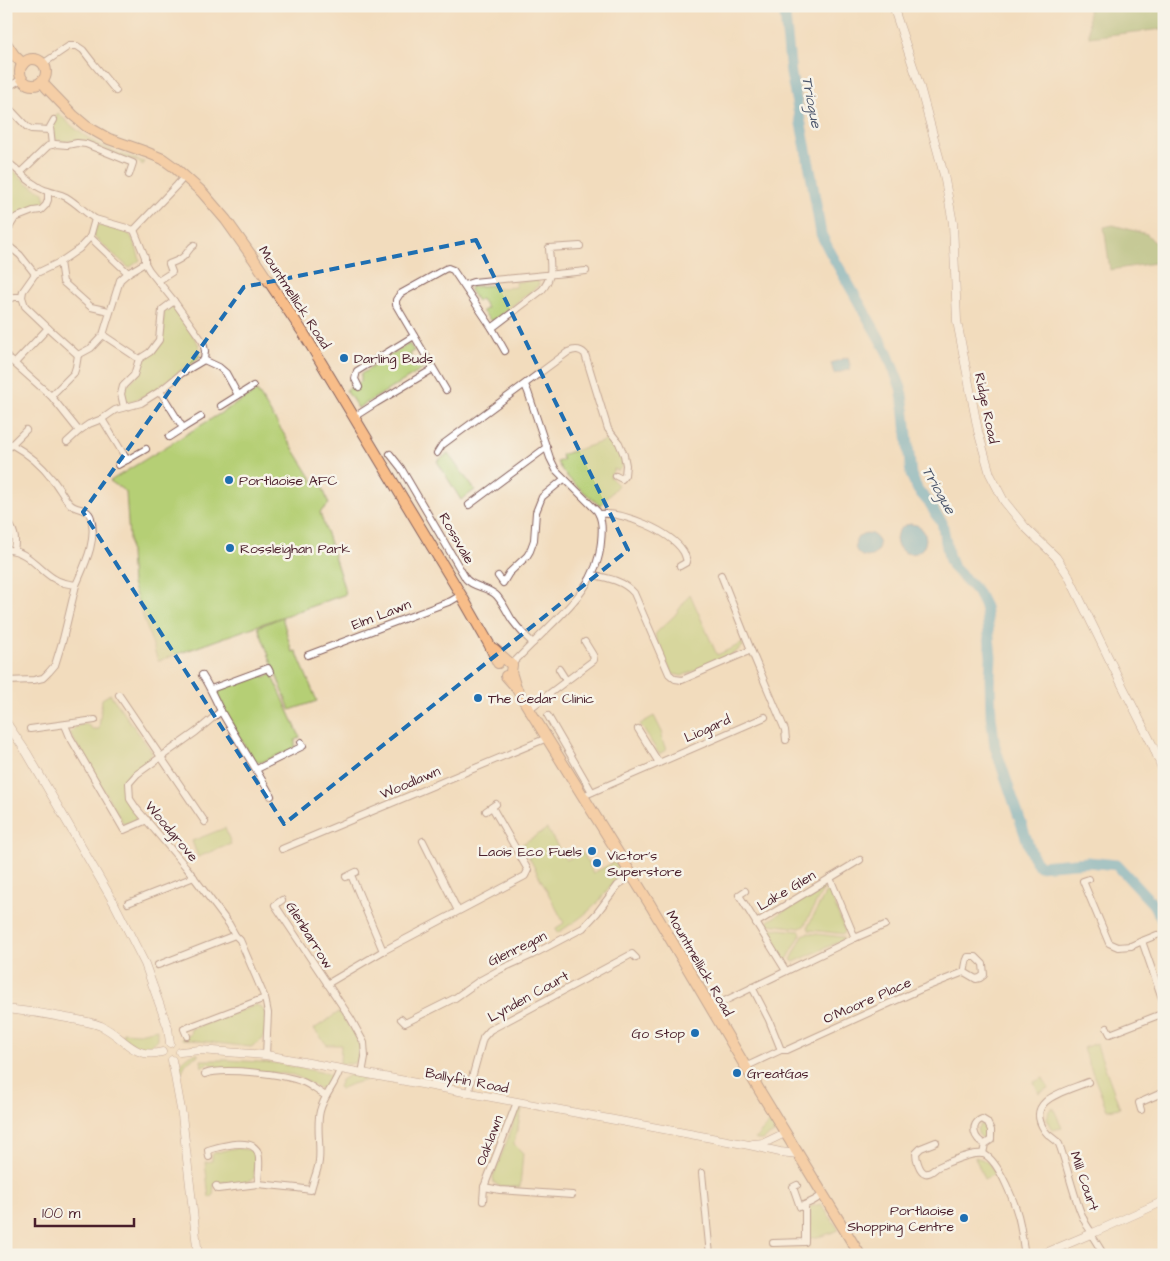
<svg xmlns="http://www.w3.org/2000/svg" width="1170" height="1261" viewBox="0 0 1170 1261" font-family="'Architects Daughter',sans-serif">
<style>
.green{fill:#b5cf75;stroke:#807750}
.forest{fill:#90b266;stroke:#6d6848}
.water{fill:#4da6ca;stroke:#4c627a}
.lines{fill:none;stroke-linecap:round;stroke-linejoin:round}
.river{stroke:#4da6ca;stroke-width:11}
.minor-casing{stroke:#85615e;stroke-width:8}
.tertiary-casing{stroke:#85615e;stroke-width:9}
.primary-casing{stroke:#85615e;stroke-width:12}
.minor{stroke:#fff;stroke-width:6}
.tertiary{stroke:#fff;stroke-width:8}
.primary{stroke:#f8bd89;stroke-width:10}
.marked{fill:none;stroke:#1f6fb2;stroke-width:4;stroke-dasharray:10 6;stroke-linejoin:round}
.poi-dot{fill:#1f6fb2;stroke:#f7f3e8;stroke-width:2}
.labels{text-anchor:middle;stroke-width:5;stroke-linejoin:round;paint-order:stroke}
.street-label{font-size:14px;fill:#4a1f2b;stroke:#f7f3e8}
.poi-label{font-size:14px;fill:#4a1f2b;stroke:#f7f3e8;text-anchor:start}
.water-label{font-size:15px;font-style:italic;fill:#4b556b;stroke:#f7f3e8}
</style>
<rect width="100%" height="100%" fill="#f7f3e8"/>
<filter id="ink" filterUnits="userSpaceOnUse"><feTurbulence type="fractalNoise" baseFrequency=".02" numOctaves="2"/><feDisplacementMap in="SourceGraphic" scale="10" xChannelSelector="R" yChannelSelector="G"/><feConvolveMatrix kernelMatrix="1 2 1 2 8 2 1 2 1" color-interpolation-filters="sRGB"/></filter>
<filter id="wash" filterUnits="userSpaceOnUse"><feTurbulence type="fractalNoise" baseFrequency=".0096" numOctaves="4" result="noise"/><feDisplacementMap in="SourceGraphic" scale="20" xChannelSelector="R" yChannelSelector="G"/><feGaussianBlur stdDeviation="1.12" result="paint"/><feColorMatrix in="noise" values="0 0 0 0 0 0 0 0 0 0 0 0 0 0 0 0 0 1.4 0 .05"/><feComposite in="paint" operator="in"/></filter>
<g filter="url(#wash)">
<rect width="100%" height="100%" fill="#f2dcbd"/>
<g class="green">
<path d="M58,113C87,142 107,149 144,162L143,165L139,162L125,158L86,141C74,138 67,145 55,139C51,130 51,120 58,113Z"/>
<path d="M6,164L27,183L44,193C46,199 45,203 40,207L33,208L15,215L6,227Z"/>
<path d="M97,225C105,227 124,230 129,234C134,239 138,253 140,260L129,268L93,236Z"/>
<path d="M537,280L538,281L539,285L494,320L491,321L482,311L487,308L481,299L477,301L470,290L471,287L493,285V289L516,287V282Z"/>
<path d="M171,306L175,307L199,345V357L152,392L128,403L123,398V393L126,387L137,376L144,361L162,343L164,312Z"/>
<path d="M409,344L414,351L410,354L415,363L420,360L425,368L358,408L346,390L361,382V374Z"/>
<path d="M257,391L314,482L319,478L329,504L320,512L346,594L158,661L132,584L126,492L110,481Z"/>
<path d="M611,439C618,447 622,456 622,467L618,471L614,469L610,477L618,485L601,505H599C584,491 566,480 557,462L563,460L561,455Z"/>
<path d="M448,454L475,490L461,500L437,461Z"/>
<path d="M690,594L717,655L743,643V646C733,657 697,669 682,676L673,674L671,672L655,636L656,633L675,615Z"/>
<path d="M282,617L292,652L296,651L317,701L290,710L258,627Z"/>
<path d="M259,674L266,677L272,674L300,737L295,740V746L292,749L262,762H258L252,758L216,697L217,691L220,688Z"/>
<path d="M110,694L152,752C150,759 145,763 140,768C119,784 121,792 136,812L135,823L130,825L123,823L70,733C75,726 86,720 92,729H99L102,699Z"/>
<path d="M654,716L663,734L661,736L666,750L659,754L640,724Z"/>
<path d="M225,828L231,844L198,857L192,841Z"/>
<path d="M547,829L566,860L583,853L593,873L615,862L620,872V876C610,884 607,891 599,901C587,914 572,924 557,933L556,928L564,923L522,844Z"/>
<path d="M822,887L824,888L804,926L800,928L768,924V921Z"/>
<path d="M827,890H829L845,931L844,934L809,930L808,926Z"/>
<path d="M767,928L800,931L801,934L788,958L785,960L766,929Z"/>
<path d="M808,933L843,937V940L794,962L791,960L803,935Z"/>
<path d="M256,1005C271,1009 265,1027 263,1039L251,1047L182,1039V1038L190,1035L191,1029L194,1028Z"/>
<path d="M339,1012C343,1019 359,1039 361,1045C361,1047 361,1051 360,1053C358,1065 350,1065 340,1063L341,1045H327L314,1029Z"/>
<path d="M157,1029V1039C145,1053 135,1046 123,1037V1032L139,1033Z"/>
<path d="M1096,1043L1120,1108L1107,1110L1083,1048Z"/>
<path d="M194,1054H198V1056C188,1059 184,1065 181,1075H178C179,1064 183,1057 194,1054Z"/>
<path d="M201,1060H229L275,1063L325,1073L332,1076V1079L326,1089L320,1088L319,1089L303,1079L293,1075L268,1072L216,1069C211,1062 208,1062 202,1067Z"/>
<path d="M349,1075L369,1079L352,1084L340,1089L338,1087L341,1080Z"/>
<path d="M1043,1078L1048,1088L1039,1093L1034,1082Z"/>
<path d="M1053,1107L1062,1128L1052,1130L1047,1119L1049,1111Z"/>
<path d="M519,1109H522L514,1144L523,1153L520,1187L499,1186L494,1183L493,1177Z"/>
<path d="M773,1122L776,1132L762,1140H757L755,1139L769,1123Z"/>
<path d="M982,1124L987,1126L988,1131V1136L986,1137L982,1138L979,1135L977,1129L979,1126Z"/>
<path d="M234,1148L251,1150L255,1153L254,1178C248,1183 237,1184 229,1185L225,1182L218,1183L214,1185L213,1196L209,1198L205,1162L212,1161V1155L214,1153Z"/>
<path d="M975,1157C985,1159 991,1164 995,1174L984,1179Z"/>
<path d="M821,1204L839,1230L822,1236L806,1239V1226H810L811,1225L809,1207Z"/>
</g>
<g class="forest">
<path d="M1088,6H1164V29L1089,37Z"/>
<path d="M1113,225L1147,234L1156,244L1161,262L1110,270L1104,227Z"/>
</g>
<g class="water">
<path d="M848,357L851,369L834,374L831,363Z"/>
<circle cx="911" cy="539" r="15"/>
<circle cx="867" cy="545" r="12"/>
</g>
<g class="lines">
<path class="river" d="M784,6L791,74L810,169L821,234L829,250L886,350L901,388L905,415L911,475L918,490L931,505L936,515L942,522L949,558L953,567L977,591L985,607L988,626L991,657L990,679L991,716L995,747L1032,855L1039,866L1088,862L1117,865L1153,904L1164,923"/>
</g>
</g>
<g filter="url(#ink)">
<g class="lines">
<g class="minor-casing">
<g id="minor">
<path d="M43,65L47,61L69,46H77L83,50L93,63L116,91"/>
<path d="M6,88L22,79"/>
<path d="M6,113L12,111L27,127L31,129L50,130"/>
<path d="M52,145L50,127L54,120"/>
<path d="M6,162C17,167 23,178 34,184C38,187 43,190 48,191C55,194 59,193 66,197C76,203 85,212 95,219"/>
<path d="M21,172L48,146L55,144L67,145L77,143L86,144L133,163L129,175"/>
<path d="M134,230L145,257V263L149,270L174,301L203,342L205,351L204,360"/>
<path d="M134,230L177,185L185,176"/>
<path d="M6,233L15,218L33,211L41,210L46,205L48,200V192"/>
<path d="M90,237L128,273"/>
<path d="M6,244L20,255L35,274"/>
<path d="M60,262L63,282L91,307L109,311"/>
<path d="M158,281L172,272L169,264C174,262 181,260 185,255C189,251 189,248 194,245"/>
<path d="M464,285L473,282L586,271"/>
<path d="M22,297L25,306L48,328"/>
<path d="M6,300L15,297H22L23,291L35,274L60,262L79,249L90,237L95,219L134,230"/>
<path d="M492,328L542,290C554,276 550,265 549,248L580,246"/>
<path d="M103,335L139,359"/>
<path d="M6,356L51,396L79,431"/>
<path d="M204,360L219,367L226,373L238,395"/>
<path d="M15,363L48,328L78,355"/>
<path d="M525,385L528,392L550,458L556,470L597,511C603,520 602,532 601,542C598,586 562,613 533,643"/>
<path d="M359,387L355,379L357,371L414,336"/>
<path d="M446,390L396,305V300L400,294L445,269L448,268L453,270L492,328L505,351"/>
<path d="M160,391L183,428L201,417"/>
<path d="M51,396L74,373L76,367L78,355L91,348L103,335L120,280L128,273L145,263"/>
<path d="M221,406L253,386"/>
<path d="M124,407L121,394L123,386L134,375L139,359L150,352L159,340L162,310L174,301"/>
<path d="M354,417L376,403L433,369"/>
<path d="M102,419L127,460"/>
<path d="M169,437L183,428"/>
<path d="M67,442L79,431L89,424L102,419L115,410L141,403L160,391L182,373L204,360"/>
<path d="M11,444C27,453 41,464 52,479C59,487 63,497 70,504C77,511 88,507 91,518C97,541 85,564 76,585"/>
<path d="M6,450L26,430"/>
<path d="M437,453L442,445L568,352C575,349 580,349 585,354L608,429L619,443L624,455L626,465L625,475L622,479L616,476"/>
<path d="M390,454L401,468L466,579C474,588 489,587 497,596C503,603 507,612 512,620C518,628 525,636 533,643L515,661L510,663"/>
<path d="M118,465L146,449"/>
<path d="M469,505L547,447"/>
<path d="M599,514C622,511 670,531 683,551C685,554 686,558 687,562L680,566"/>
<path d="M6,520C14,529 17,538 14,549"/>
<path d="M6,550C26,549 38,569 53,578C60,583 68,584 76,585L63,639L55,665L49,672L43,678L34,680L6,681"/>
<path d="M593,575C608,578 624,581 634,593L669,674L675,679L682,680L751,650"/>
<path d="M721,575L751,650L785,730L786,740"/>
<path d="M498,576L503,583L509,573L527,556L530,551L534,540L536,512L542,497L564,479"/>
<path d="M308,655L451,601L461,595"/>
<path d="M559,669L566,680"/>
<path d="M202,675C210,687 215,700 222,713C238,741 256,768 271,796"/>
<path d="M211,689L268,668L270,672"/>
<path d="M119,695L205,822"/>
<path d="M529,709L594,660L593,655L585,642"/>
<path d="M221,711L196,732L137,774L129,783L130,799L136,808L186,867L229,924L235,935L240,940L265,998L268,1013L266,1055"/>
<path d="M548,716L592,792"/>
<path d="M65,725L70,737L124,830L147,820"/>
<path d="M30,729L95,720"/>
<path d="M638,729L659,763"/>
<path d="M257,769L303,746L301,742"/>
<path d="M583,796L765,717"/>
<path d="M486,811L496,804"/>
<path d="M423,841L458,911"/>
<path d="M282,849L547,738"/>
<path d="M351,875L383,951"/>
<path d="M346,877L356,872"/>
<path d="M830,878L855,938"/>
<path d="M1089,879L1083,881L1109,943L1118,947L1131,946L1142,941L1164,1004"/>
<path d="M745,891L739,895L786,971"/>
<path d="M282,900L275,905L351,1019L364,1043L365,1057L363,1068V1073"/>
<path d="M128,903L194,877"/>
<path d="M756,923L860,860"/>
<path d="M1142,941L1157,935"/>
<path d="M158,965L235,935"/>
<path d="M327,984L383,951L525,876L528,870L492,807"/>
<path d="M752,987L769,1020L781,1050"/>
<path d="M710,1008L855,938L885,925"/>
<path d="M401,1019L405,1023L455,998L479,981L501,969L532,955L583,928L597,913L618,885L632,876"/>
<path d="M1107,1028L1110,1034L1164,1013"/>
<path d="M187,1036L184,1029L265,998"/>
<path d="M745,1067L781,1050H787L921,989L964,972L976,979L980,978L984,975L983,964L976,957H968C965,962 966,967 964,972"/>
<path d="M205,1074C222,1067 285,1074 303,1082C311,1085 318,1092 326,1096"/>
<path d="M1088,1082C1067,1091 1023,1099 1045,1131C1049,1137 1055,1138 1059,1144C1067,1163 1079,1223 1093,1233"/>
<path d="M469,1093L470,1085L483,1038L490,1030L632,954L636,958"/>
<path d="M517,1102L484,1187L500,1190L572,1195"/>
<path d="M1141,1110L1139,1103L1164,1092"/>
<path d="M936,1142L921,1148L916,1153C916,1158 919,1171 925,1173C930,1175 934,1169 938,1167C948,1162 972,1152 983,1154C999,1159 1017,1208 1020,1224C1022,1234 1023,1245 1025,1255"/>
<path d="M983,1154L985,1144C974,1140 969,1124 982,1119L987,1122L991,1130V1140L985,1144"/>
<path d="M209,1157L208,1150C219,1147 253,1136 258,1153C261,1162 258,1175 258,1184"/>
<path d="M702,1173L710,1255"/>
<path d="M797,1185L793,1187L800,1207L813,1201L823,1195"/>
<path d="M216,1186L218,1189L258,1184L297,1188L311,1190C313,1180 318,1171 319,1161C321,1144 316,1127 320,1111C324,1095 336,1084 340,1069"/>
<path d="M483,1201L484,1187"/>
<path d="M1091,1234L1104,1255"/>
<path d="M773,1243L805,1242V1205"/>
</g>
</g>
<g class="tertiary-casing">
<g id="tertiary">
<path d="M893,6L920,87L944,175L953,223L957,321L978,431L990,474L1004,501L1025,527L1056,557L1068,575L1119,679L1153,746L1164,773"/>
<path d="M6,722L27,753L114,903L145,964L168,1028L170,1043"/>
<path d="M6,1009C27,1011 47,1014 67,1018C79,1020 91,1022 101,1026C125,1037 133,1060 162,1052"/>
<path d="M180,1052L200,1050L266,1055L749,1145L780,1152L798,1154"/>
<path d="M172,1060L182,1115L198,1255"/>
<path d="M753,1144L764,1143L785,1133"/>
<path d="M1041,1255L1093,1233L1164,1201"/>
</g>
</g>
<g class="primary-casing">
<g id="primary">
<path d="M6,43L14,55L23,64"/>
<circle cx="33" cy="72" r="13"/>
<path d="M42,81L46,87L73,115L86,126L109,139L146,152L163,159L174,167L202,192L226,220L253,258L304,334L461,595L489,644L498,663"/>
<path d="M494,649L512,665L511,672L515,685"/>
<path d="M506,676L515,686L529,709L651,906L761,1093L860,1255"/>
</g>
</g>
<use href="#minor" class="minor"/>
<use href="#tertiary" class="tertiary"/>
<use href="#primary" class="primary"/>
</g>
</g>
<path d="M0 0H1170V1261H0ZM476,240L628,550L284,824L83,512L244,287Z" fill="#f2dcbd" fill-opacity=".55" fill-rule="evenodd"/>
<path class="marked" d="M476,240L628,550L284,824L83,512L244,287Z"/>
<g class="poi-dot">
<circle cx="344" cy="358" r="5"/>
<circle cx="229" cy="480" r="5"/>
<circle cx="230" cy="548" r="5"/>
<circle cx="478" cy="698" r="5"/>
<circle cx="592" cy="851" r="5"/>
<circle cx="597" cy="863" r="5"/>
<circle cx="695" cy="1033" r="5"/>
<circle cx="737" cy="1073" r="5"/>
<circle cx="964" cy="1218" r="5"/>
</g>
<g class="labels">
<g class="street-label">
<text transform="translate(295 297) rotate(57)" y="5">Mountmellick Road</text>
<text transform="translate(987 408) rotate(78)" y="5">Ridge Road</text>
<text transform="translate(457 538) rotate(60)" y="5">Rossvale</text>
<text transform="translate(381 614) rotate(-21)" y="5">Elm Lawn</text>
<text transform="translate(707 728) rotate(-24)" y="5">Liogard</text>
<text transform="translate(410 782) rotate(-23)" y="5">Woodlawn</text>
<text transform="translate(172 831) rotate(50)" y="5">Woodgrove</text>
<text transform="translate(786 890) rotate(-31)" y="5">Lake Glen</text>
<text transform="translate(310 935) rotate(58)" y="5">Glenbarrow</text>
<text transform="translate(517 948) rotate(-26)" y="5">Glenregan</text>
<text transform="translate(700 963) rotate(60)" y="5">Mountmellick Road</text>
<text transform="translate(528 996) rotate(-29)" y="5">Lynden Court</text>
<text transform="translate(867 1000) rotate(-24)" y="5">O'Moore Place</text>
<text transform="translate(467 1080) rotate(11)" y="5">Ballyfin Road</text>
<text transform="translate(489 1140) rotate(-69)" y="5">Oaklawn</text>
<text transform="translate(1085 1181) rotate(71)" y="5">Mill Court</text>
</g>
<g class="poi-label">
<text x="354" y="363">Darling Buds</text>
<text x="239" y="485">Portlaoise AFC</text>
<text x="240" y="553">Rossleighan Park</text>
<text x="488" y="703">The Cedar Clinic</text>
<text x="582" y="856" text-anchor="end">Laois Eco Fuels</text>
<text x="607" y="860">Victor's<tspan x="607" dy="16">Superstore</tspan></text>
<text x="685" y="1038" text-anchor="end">Go Stop</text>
<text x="747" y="1078">GreatGas</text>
<text x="954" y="1215" text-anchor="end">Portlaoise<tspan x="954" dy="16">Shopping Centre</tspan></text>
</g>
<g class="water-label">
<text transform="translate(812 102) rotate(79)" y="5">Triogue</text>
<text transform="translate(939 490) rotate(60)" y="5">Triogue</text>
</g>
</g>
<rect width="1170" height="1261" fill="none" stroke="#f7f3e8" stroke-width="25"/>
<path d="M35 1218v8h99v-8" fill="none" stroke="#4a1f2b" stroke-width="2.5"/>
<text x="42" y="1218" font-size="15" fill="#4a1f2b" stroke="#f7f3e8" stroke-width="4" paint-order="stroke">100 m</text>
</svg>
